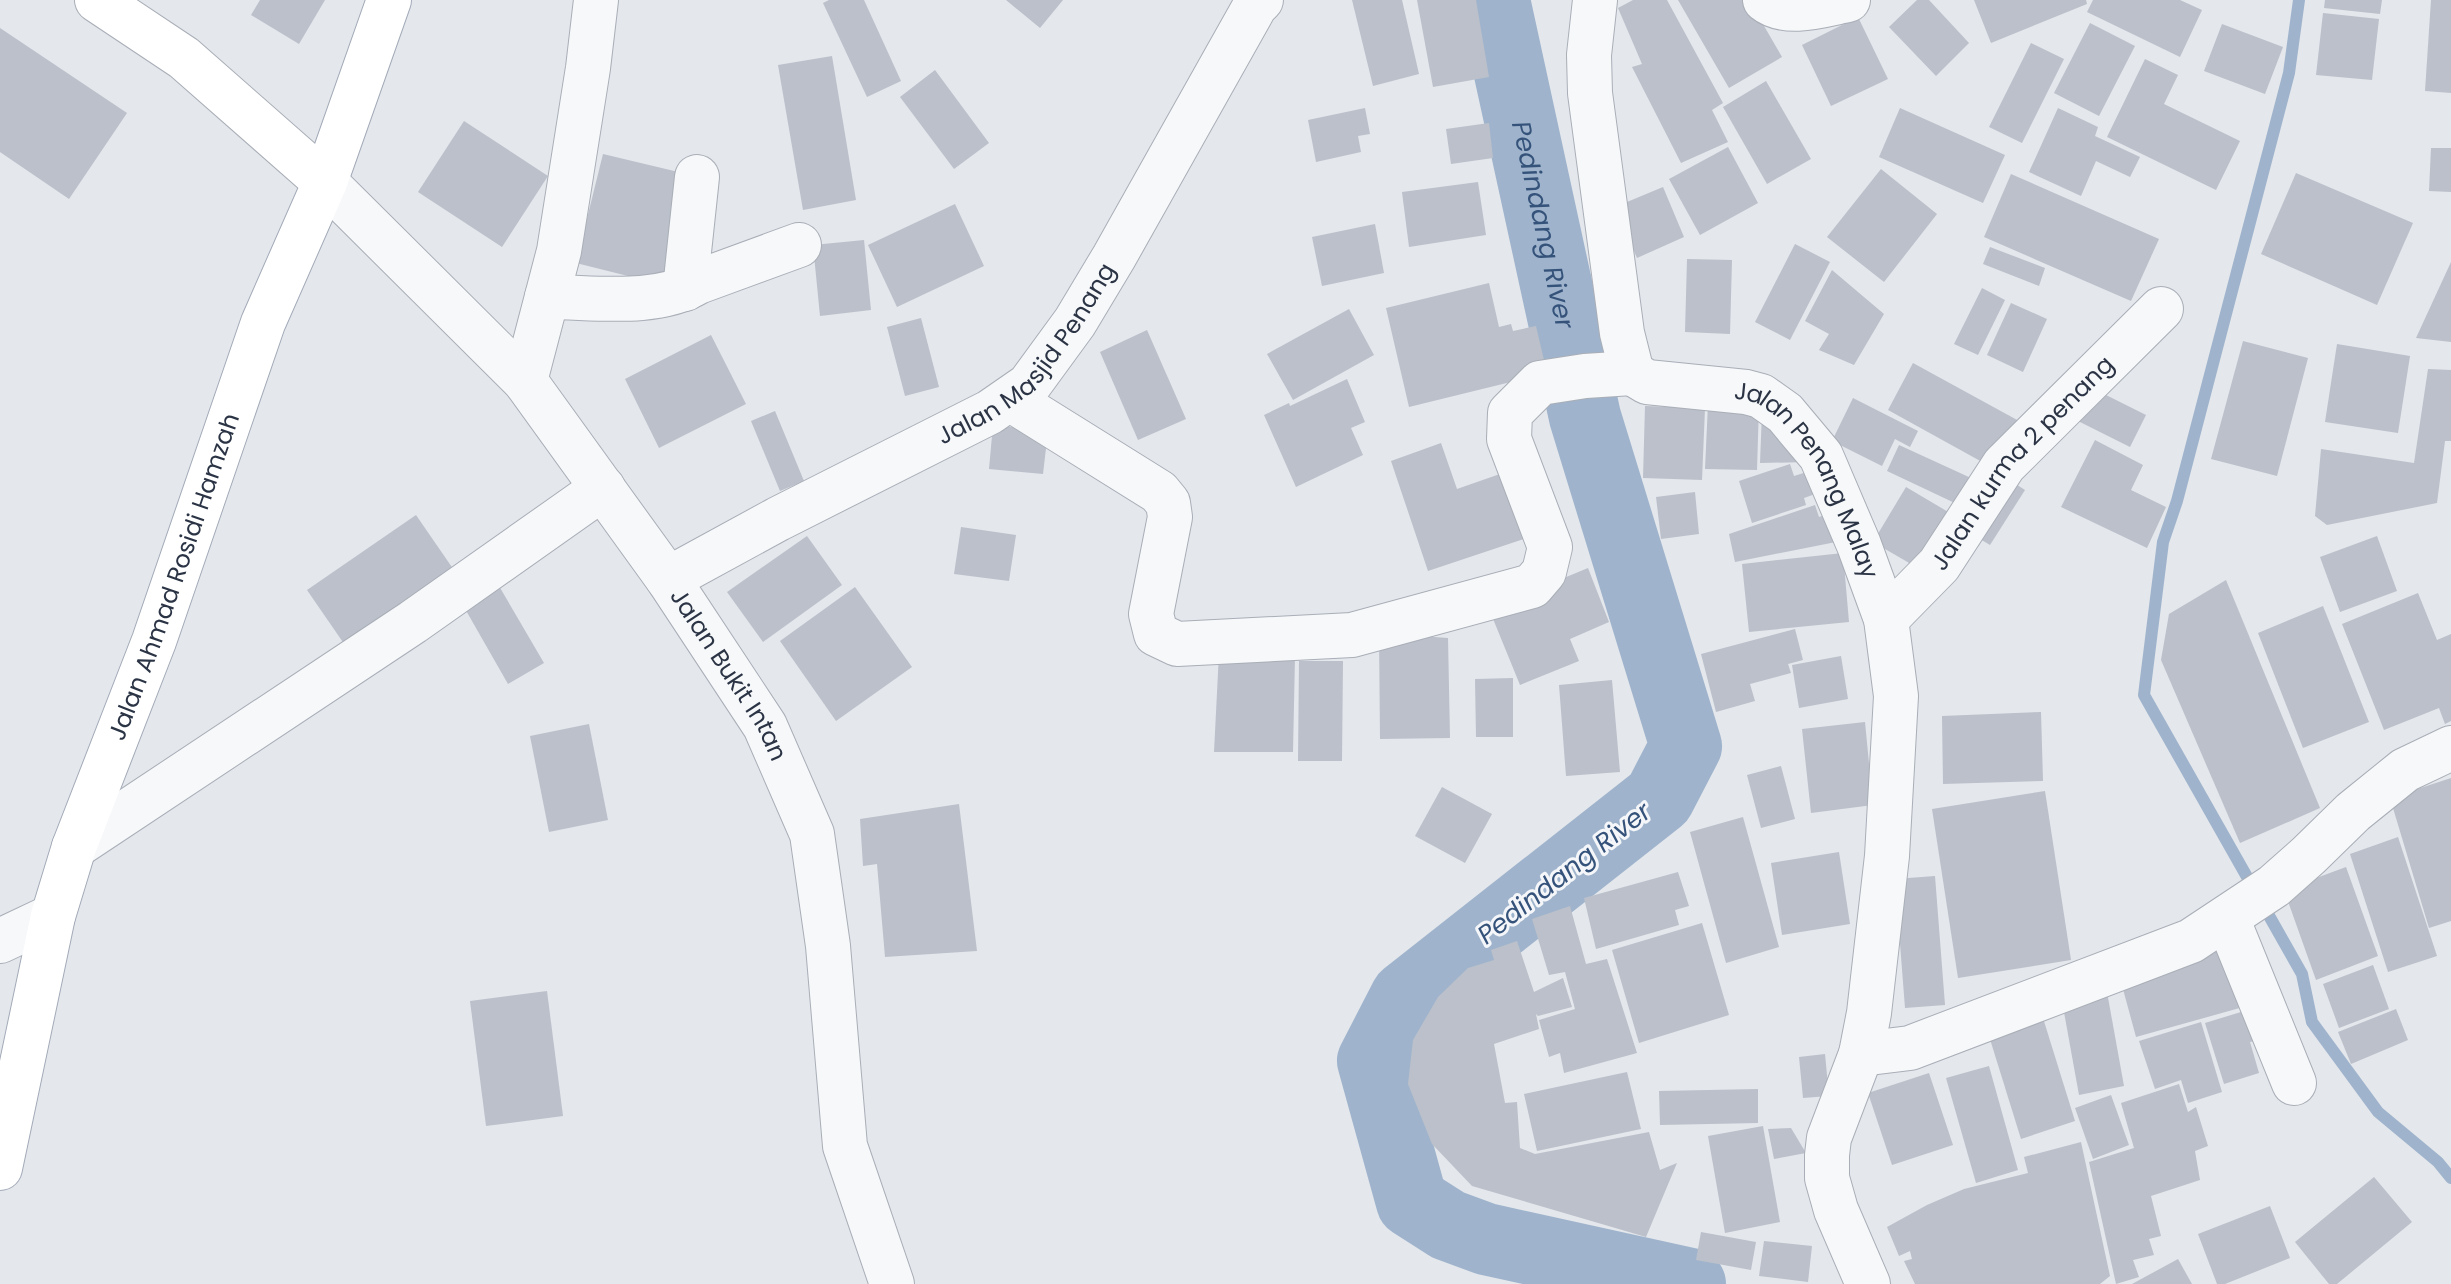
<svg xmlns="http://www.w3.org/2000/svg" width="2451" height="1284" viewBox="0 0 2451 1284" font-family="Poppins,sans-serif">
<style>
.lines{fill:none;stroke-linecap:round;stroke-linejoin:round}
.stream{stroke:#9fb4cc;stroke-width:12}
.river{stroke:#9fb4cc;stroke-width:72}
.building{fill:#bbc0ca}
.street-casing{stroke:#a9aeb7;stroke-width:46}
.secondary-casing{stroke:#a9aeb7;stroke-width:46}
.primary-casing{stroke:#a3abb8;stroke-width:46}
.street{stroke:#f7f8fa;stroke-width:44}
.secondary{stroke:#fff;stroke-width:44}
.primary{stroke:#fff;stroke-width:44}
.labels{text-anchor:middle;stroke-width:6;stroke-linejoin:round;paint-order:stroke}
.street-label{font-size:24px;fill:#2b3445;stroke:#f4f6f9}
.water-label{font-size:26px;font-style:italic;fill:#34527a;stroke:#f4f6f9}
</style>
<rect width="100%" height="100%" fill="#e4e7ec"/>
<g class="lines">
<path class="stream" d="M2299,0L2289,73L2177,501L2163,542L2144,695L2302,974L2312,1022L2378,1112L2438,1162L2451,1178"/>
<path class="river" id="s1" d="M1494,0L1585,417L1686,746L1659,798L1406,997L1373,1061L1412,1202L1448,1225L1486,1239L1690,1284"/>
</g>
<g class="building">
<path d="M260,0H325L299,44L251,15Z"/>
<path d="M829,0H864L901,81L867,97L823,3Z"/>
<path d="M1006,0H1063L1040,28Z"/>
<path d="M1352,0H1402L1419,74L1373,86Z"/>
<path d="M1417,0H1476L1489,77L1433,87Z"/>
<path d="M1633,0H1667L1723,103L1712,110L1728,142L1681,163L1632,67L1642,64L1618,8Z"/>
<path d="M1678,0H1749L1782,57L1729,88Z"/>
<path d="M1917,0H1929L1969,43L1936,76L1889,27Z"/>
<path d="M1974,0H2086L2087,4L1991,43Z"/>
<path d="M2093,0H2180L2202,10L2180,57L2087,12Z"/>
<path d="M2325,0H2382L2380,14L2324,8Z"/>
<path d="M2431,0H2451V93L2425,91Z"/>
<path d="M2323,13L2379,19L2372,80L2316,75Z"/>
<path d="M1858,17L1888,79L1831,106L1802,45Z"/>
<path d="M2090,23L2135,46L2099,116L2054,93Z"/>
<path d="M2222,24L2283,47L2265,94L2204,71Z"/>
<path d="M0,28L127,113L69,199L0,152Z"/>
<path d="M2031,43L2064,59L2022,143L1989,127Z"/>
<path d="M832,56L856,200L803,210L778,65Z"/>
<path d="M2145,59L2178,75L2164,104L2240,141L2216,190L2107,137Z"/>
<path d="M935,70L989,143L954,169L900,97Z"/>
<path d="M1766,81L1811,159L1767,184L1723,107Z"/>
<path d="M1365,108L1370,134L1358,136L1361,152L1316,162L1308,120Z"/>
<path d="M1900,108L2005,155L1983,203L1879,157Z"/>
<path d="M2058,108L2098,127L2095,136L2140,157L2130,177L2096,161L2081,196L2029,172Z"/>
<path d="M464,121L548,176L502,247L418,192Z"/>
<path d="M1489,123L1493,158L1451,164L1446,129Z"/>
<path d="M1728,147L1758,203L1700,235L1669,179Z"/>
<path d="M2431,148H2451V192L2429,191Z"/>
<path d="M603,154L691,175L664,285L576,263Z"/>
<path d="M1881,169L1937,214L1884,282L1827,237Z"/>
<path d="M2296,173L2413,223L2377,305L2261,254Z"/>
<path d="M2011,174L2159,239L2131,301L1984,237Z"/>
<path d="M1478,182L1486,235L1409,247L1402,192Z"/>
<path d="M1663,187L1684,237L1637,258L1615,207Z"/>
<path d="M955,204L984,266L897,307L868,245Z"/>
<path d="M1375,224L1384,273L1322,286L1312,237Z"/>
<path d="M864,240L871,310L820,316L813,245Z"/>
<path d="M1795,244L1830,262L1790,340L1755,322Z"/>
<path d="M1990,247L2045,268L2039,286L1983,264Z"/>
<path d="M1687,259L1732,260L1730,334L1685,332Z"/>
<path d="M2451,262V342L2416,338Z"/>
<path d="M1832,270L1884,314L1854,365L1819,350L1829,334L1805,321Z"/>
<path d="M1489,283L1499,327L1511,324L1513,331L1536,326L1547,373L1409,407L1386,308Z"/>
<path d="M1982,288L2005,300L1978,355L1954,344Z"/>
<path d="M2011,303L2047,319L2023,372L1987,355Z"/>
<path d="M1349,309L1374,355L1293,400L1267,354Z"/>
<path d="M921,318L939,387L905,396L887,327Z"/>
<path d="M1147,330L1186,419L1138,440L1100,352Z"/>
<path d="M711,335L746,404L659,448L625,379Z"/>
<path d="M2243,341L2308,358L2277,476L2211,459Z"/>
<path d="M2337,344L2410,356L2398,433L2325,422Z"/>
<path d="M1913,363L2019,421L1993,468L1888,410Z"/>
<path d="M2428,369L2451,370V441H2445L2437,503L2327,525L2315,516L2321,449L2414,463Z"/>
<path d="M1347,379L1365,422L1351,428L1363,455L1296,487L1264,415L1289,403L1290,406Z"/>
<path d="M2094,389L2146,415L2130,447L2078,421Z"/>
<path d="M1853,398L1918,431L1910,447L1895,439L1882,466L1832,441Z"/>
<path d="M1708,404L1759,405L1757,470L1705,469Z"/>
<path d="M1645,406L1705,408L1702,480L1643,478Z"/>
<path d="M775,411L804,481L780,491L751,421Z"/>
<path d="M1762,412L1808,462L1760,463Z"/>
<path d="M993,425L1048,431L1043,474L989,469Z"/>
<path d="M2095,440L2143,465L2131,490L2166,507L2147,548L2061,507Z"/>
<path d="M1441,443L1457,489L1517,468L1539,534L1428,571L1391,461Z"/>
<path d="M1899,445L1971,478L1959,505L1887,471Z"/>
<path d="M1790,464L1794,476L1810,471L1818,493L1804,498L1806,505L1752,523L1739,481Z"/>
<path d="M2000,474L2025,490L1990,545L1965,530Z"/>
<path d="M1906,487L1955,516L1923,571L1873,542Z"/>
<path d="M1695,492L1699,534L1661,539L1656,497Z"/>
<path d="M1815,505L1819,517L1831,513L1841,541L1735,562L1729,534Z"/>
<path d="M416,515L458,576L349,651L307,590Z"/>
<path d="M961,527L1016,535L1009,581L954,574Z"/>
<path d="M807,536L842,585L763,642L727,592Z"/>
<path d="M2377,536L2397,591L2340,612L2320,557Z"/>
<path d="M1843,553L1849,622L1749,632L1742,564Z"/>
<path d="M1588,568L1609,622L1570,639L1579,661L1520,685L1489,609Z"/>
<path d="M2226,580L2320,808L2240,843L2161,660L2169,614Z"/>
<path d="M499,586L544,663L508,684L464,607Z"/>
<path d="M855,587L912,667L836,721L780,641Z"/>
<path d="M2418,593L2437,640L2451,634V721L2445,724L2439,708L2384,730L2342,624Z"/>
<path d="M2323,606L2369,722L2303,748L2258,633Z"/>
<path d="M1795,629L1803,660L1788,664L1791,673L1750,684L1755,701L1716,712L1701,654Z"/>
<path d="M1379,633L1448,638L1450,738L1380,739Z"/>
<path d="M1219,653L1295,656L1293,752H1214Z"/>
<path d="M1841,656L1848,699L1799,708L1792,665Z"/>
<path d="M1299,661H1343L1342,761H1298Z"/>
<path d="M1513,678V737H1476L1475,679Z"/>
<path d="M1612,680L1620,772L1566,776L1559,685Z"/>
<path d="M2041,712L2043,781L1943,784L1942,716Z"/>
<path d="M1865,722L1873,805L1811,813L1802,729Z"/>
<path d="M589,724L608,820L549,832L530,736Z"/>
<path d="M1781,766L1795,819L1761,828L1747,775Z"/>
<path d="M2451,778V921L2429,928L2390,798Z"/>
<path d="M1442,787L1492,814L1465,863L1415,836Z"/>
<path d="M2045,791L2071,960L1958,978L1932,809Z"/>
<path d="M959,804L977,951L885,957L877,864L863,866L860,819Z"/>
<path d="M1743,817L1779,947L1726,963L1690,832Z"/>
<path d="M2398,837L2437,956L2388,972L2350,854Z"/>
<path d="M1839,852L1850,924L1782,935L1771,863Z"/>
<path d="M2346,867L2378,956L2316,980L2284,890Z"/>
<path d="M1678,872L1689,906L1675,910L1679,925L1596,949L1584,898Z"/>
<path d="M1935,876L1945,1005L1905,1008L1895,879Z"/>
<path d="M1570,906L1586,964L1607,959L1637,1053L1564,1073L1560,1053L1549,1057L1539,1020L1575,1009L1565,972L1549,975L1532,919Z"/>
<path d="M1702,923L1729,1015L1639,1043L1612,950Z"/>
<path d="M1517,941L1534,992L1563,978L1572,1007L1538,1016L1536,1014L1539,1029L1494,1044L1505,1103L1517,1102L1520,1148L1535,1154L1649,1132L1660,1170L1677,1163L1646,1237L1472,1186L1432,1144L1408,1084L1413,1040L1438,997L1468,968L1494,960L1491,950Z"/>
<path d="M2238,945L2254,1004L2136,1037L2120,978Z"/>
<path d="M2373,965L2389,1009L2339,1028L2323,984Z"/>
<path d="M547,991L563,1116L486,1126L470,1001Z"/>
<path d="M2107,992L2124,1086L2079,1095L2062,1001Z"/>
<path d="M2254,1008L2263,1039L2250,1042L2259,1073L2224,1084L2205,1023Z"/>
<path d="M2396,1009L2408,1040L2351,1064L2338,1032Z"/>
<path d="M2043,1018L2075,1121L2021,1139L1989,1036Z"/>
<path d="M2201,1022L2222,1092L2188,1103L2181,1080L2155,1089L2139,1041Z"/>
<path d="M1825,1054L1829,1096L1803,1098L1799,1057Z"/>
<path d="M1989,1066L2018,1170L1976,1183L1946,1078Z"/>
<path d="M1627,1072L1641,1129L1537,1151L1524,1094Z"/>
<path d="M1929,1073L1953,1145L1892,1165L1868,1093Z"/>
<path d="M2179,1084L2188,1112L2196,1107L2208,1146L2195,1151L2200,1180L2151,1196L2161,1236L2149,1239L2154,1255L2133,1260L2139,1277L2116,1284L2089,1162L2134,1148L2121,1103Z"/>
<path d="M1758,1089V1123L1660,1125L1659,1091Z"/>
<path d="M2111,1095L2129,1145L2093,1159L2075,1108Z"/>
<path d="M1763,1126L1780,1222L1725,1233L1708,1136Z"/>
<path d="M1791,1128L1806,1153L1774,1159L1768,1129Z"/>
<path d="M2081,1142L2110,1276L2100,1284H1915L1904,1261L1912,1259L1910,1251L1899,1256L1887,1227L1927,1205L1964,1189L2028,1173L2024,1157Z"/>
<path d="M2374,1177L2412,1222L2337,1284H2329L2295,1242Z"/>
<path d="M2270,1206L2290,1258L2225,1284H2217L2198,1234Z"/>
<path d="M1701,1232L1756,1242L1751,1270L1696,1260Z"/>
<path d="M1764,1241L1812,1246L1808,1282L1759,1276Z"/>
<path d="M2178,1259L2192,1284H2132Z"/>
</g>
<g class="lines">
<g class="street-casing">
<g id="street">
<path id="s2" d="M1595,0L1589,55L1590,93L1622,333L1632,373L1647,382L1746,392L1761,396L1785,413L1821,456L1859,545L1886,619L1896,696L1887,856L1869,1013L1861,1054L1829,1138L1827,1155V1178L1836,1210L1868,1284"/>
<path d="M1765,0C1786,17 1823,5 1848,0"/>
<path id="s3" d="M325,182L525,381L668,579L765,726L812,834L828,946L845,1146L892,1284"/>
<path d="M685,289L697,177"/>
<path d="M547,297C595,297 655,307 698,282L799,245"/>
<path d="M525,381L559,251L588,68L596,0"/>
<path d="M1010,399L1159,492L1168,503L1170,517L1151,614L1156,634L1177,644L1352,635L1532,586L1544,572L1550,547L1509,439L1510,413L1540,383L1585,376L1632,373"/>
<path id="s4" d="M668,579L778,519L990,412L1029,385L1075,322L1114,257L1255,6L1261,0"/>
<path id="s5" d="M1886,619L1939,565L2004,465L2161,309"/>
<path d="M74,847L413,622L603,488"/>
<path d="M2227,918L2294,1083"/>
<path d="M0,941L53,916"/>
<path d="M1861,1054L1910,1048L2191,941L2274,886L2309,855L2353,812L2405,770L2451,748"/>
</g>
</g>
<g class="secondary-casing">
<path id="secondary" d="M97,0L184,58L325,182"/>
</g>
<g class="primary-casing">
<g id="primary">
<path id="s6" d="M0,1168L53,916L74,847L154,641L263,323L325,182L389,0"/>
</g>
</g>
<use href="#street" class="street"/>
<use href="#secondary" class="secondary"/>
<use href="#primary" class="primary"/>
</g>
<g class="labels">
<g class="street-label">
<text dy="8" stroke="none"><textPath href="#s4" startOffset="430">Jalan Masjid Penang</textPath></text>
<text dy="8" stroke="none"><textPath href="#s5" startOffset="208">Jalan kurma 2 penang</textPath></text>
<text dy="8" stroke="none"><textPath href="#s2" startOffset="604">Jalan Penang Malay</textPath></text>
<text dy="8" stroke="none"><textPath href="#s6" startOffset="618">Jalan Ahmad Rosidi Hamzah</textPath></text>
<text dy="8" stroke="none"><textPath href="#s3" startOffset="640">Jalan Bukit Intan</textPath></text>
</g>
<g class="water-label">
<text dy="9" stroke="none"><textPath href="#s1" startOffset="230">Pedindang River</textPath></text>
<text transform="translate(1564 873) rotate(-38)" y="9">Pedindang River</text>
</g>
</g>
</svg>
